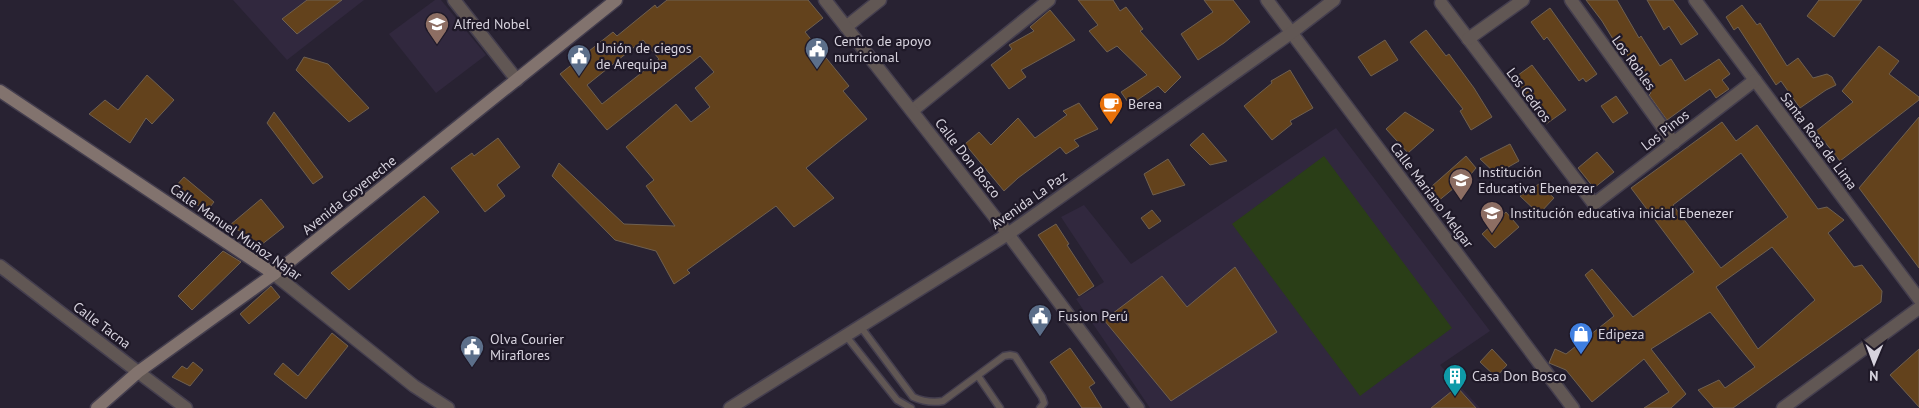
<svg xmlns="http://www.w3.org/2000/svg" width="1919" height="408" viewBox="0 0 1919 408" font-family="'PT Sans',sans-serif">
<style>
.built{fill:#31283e}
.green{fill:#2a3e17}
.building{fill:#63421c;stroke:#6f6050;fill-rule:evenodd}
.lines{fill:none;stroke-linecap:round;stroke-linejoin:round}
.service-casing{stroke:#443e4e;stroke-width:9}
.minor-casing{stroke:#443e4e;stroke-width:15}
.tertiary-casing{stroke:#443e4e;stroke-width:15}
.secondary-casing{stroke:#443e4e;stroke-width:15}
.service{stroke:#615754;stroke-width:6}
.minor{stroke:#615754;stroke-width:12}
.tertiary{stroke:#615754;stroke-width:12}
.secondary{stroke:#82736e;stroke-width:12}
.labels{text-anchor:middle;stroke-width:4.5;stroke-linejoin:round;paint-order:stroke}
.poi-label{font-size:14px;fill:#d7d3de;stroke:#1f1928;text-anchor:start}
.street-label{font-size:14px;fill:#d7d3de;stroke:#1f1928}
</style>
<rect width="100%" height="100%" fill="#282232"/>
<g class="built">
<path d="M233,0H364L287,60Z"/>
<path d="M435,0H441L486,55L436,93L389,34Z"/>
<path d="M1336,128L1490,331L1440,365L1480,408H1150L1076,299L1104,282L1061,217L1084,205L1131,264Z"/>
</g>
<path class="green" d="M1324,156L1452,328L1360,396L1232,224Z"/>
<g class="building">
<path d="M307,0H342L297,34L282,19Z"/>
<path d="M667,0H808L823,18L805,32L849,86L843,91L867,119L806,168L834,198L794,227L776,206L687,270L690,273L674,284L656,251L615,240L552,176L559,163L624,224L675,226L646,186L654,180L626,147L676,104L691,122L710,107L695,88L714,72L700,56L607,130L560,74L613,32L617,36L655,5L657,8ZM643,40L659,59L602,104L587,85Z"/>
<path d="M1078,0H1113L1120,11L1126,7L1143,29L1140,31L1181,77L1165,93L1158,86L1130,105L1121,92L1147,75L1117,46L1107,52L1089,31L1098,25Z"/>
<path d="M1204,0H1233L1250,22L1224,43L1198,60L1181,34L1213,12Z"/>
<path d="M1586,0H1617L1639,38L1641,36L1660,66L1671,59L1685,81L1719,59L1730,74L1722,80L1729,89L1716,98L1710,89L1667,120L1649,95L1651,93L1619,42L1616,44L1602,21Z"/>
<path d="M1647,0H1673L1698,34L1681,45L1669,26L1664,30Z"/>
<path d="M1819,0H1862L1834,37L1807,16Z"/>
<path d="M1742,5L1757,25L1760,23L1787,66L1798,58L1813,78L1827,74L1832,77L1836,85L1826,90L1800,108L1781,81L1776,85L1738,27L1734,30L1726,17Z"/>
<path d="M1550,8L1597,74L1586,82L1583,78L1579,81L1547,37L1544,40L1531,22Z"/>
<path d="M1050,10L1075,40L1021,70L1026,77L1009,89L991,65L1012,49L1009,45L1034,31L1030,27Z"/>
<path d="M1426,30L1446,56L1449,54L1474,88L1492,117L1471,130L1460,111L1463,109L1410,42Z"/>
<path d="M1385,40L1398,60L1371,76L1358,57Z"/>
<path d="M1879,46L1899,61L1889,74L1919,97V100L1840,161L1816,131L1853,102L1842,91Z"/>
<path d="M304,57L328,64L369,108L349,122L296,70Z"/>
<path d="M1532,65L1566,110L1546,124L1538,112L1539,111L1514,78Z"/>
<path d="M1290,70L1313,108L1290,121L1292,124L1272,140L1244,106L1272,83L1271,81Z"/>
<path d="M147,75L174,100L152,124L146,118L130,143L89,114L105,100L118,110Z"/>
<path d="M1616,96L1628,113L1613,123L1601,106Z"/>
<path d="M1079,103L1098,129L1074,140L1079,146L1066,154L1060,147L1018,178L1004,191L965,144L979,132L991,145L1018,118L1035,138L1067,115L1063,111Z"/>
<path d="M274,112L323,177L313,184L267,123Z"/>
<path d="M1405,112L1434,130L1408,153L1386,129Z"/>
<path d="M1919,117V268L1859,188Z"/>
<path d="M1722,122L1736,141L1757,125L1818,209L1827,207L1844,220L1828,233L1854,267L1862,265L1882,291L1881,302L1733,408H1714L1698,390L1719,380L1725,388L1755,367L1710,312L1651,349L1686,394L1671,408H1644L1669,392L1644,359L1592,402L1566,370L1549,363L1555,349L1566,354L1614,316L1585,275L1592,269L1633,317L1694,272L1631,188ZM1741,153L1788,217L1721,268L1673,205ZM1772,247L1815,300L1758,349L1716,287Z"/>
<path d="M1203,133L1227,161L1210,165L1190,145Z"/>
<path d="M498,138L520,167L497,185L505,196L485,212L451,168L472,153L474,156Z"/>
<path d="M1510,144L1519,161L1496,174L1480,159Z"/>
<path d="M1597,152L1614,172L1594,188L1578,168Z"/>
<path d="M1466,156L1476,168L1471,174L1437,202L1424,195L1423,194Z"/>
<path d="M1168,159L1185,185L1153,195L1144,174Z"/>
<path d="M184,177L214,202L206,212L175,187Z"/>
<path d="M1539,184L1554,198L1539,214L1520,196Z"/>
<path d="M424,196L439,212L349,290L331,273Z"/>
<path d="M261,199L284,227L261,245L230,225Z"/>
<path d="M1152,210L1161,221L1149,229L1141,218Z"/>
<path d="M1506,212L1519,227L1495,248L1482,234Z"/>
<path d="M1056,224L1069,244L1067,245L1094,286L1079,296L1038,235Z"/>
<path d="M223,251L241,262L192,310L178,296Z"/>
<path d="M1235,267L1277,332L1171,401L1104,320L1162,276L1187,307Z"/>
<path d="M271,286L280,297L249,324L240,314Z"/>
<path d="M332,333L348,346L306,399L274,374L283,363L298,376Z"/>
<path d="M1070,348L1095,383L1089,387L1102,408H1082L1050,362Z"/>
<path d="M1492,349L1507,365L1496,377L1480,362Z"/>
<path d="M1919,349V407L1890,375Z"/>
<path d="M193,362L203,370L190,386L172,377L182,366L187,369Z"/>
<path d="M1457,387L1476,408H1431Z"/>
</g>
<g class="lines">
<g class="service-casing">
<g id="service">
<path d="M860,326L913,397C924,402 932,403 943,401L1004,356L1010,355L1015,356L1042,397L1044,403L1040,408"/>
<path d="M846,336L897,400L911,408"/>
<path d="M978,376L1000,408"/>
</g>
</g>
<g class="minor-casing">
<g id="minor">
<path d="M454,0L517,80"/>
<path d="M1267,0L1573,408"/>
<path d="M1571,0L1674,143"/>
<path d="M1695,0L1919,299"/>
<path d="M1441,3L1594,204L1755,80"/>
<path d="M846,27L880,0"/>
<path d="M1468,39L1523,0"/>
<path d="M912,111L1049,0"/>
<path d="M274,274L414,386L448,408"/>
<path d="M138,372L186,408"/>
<path d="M1783,408L1919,308"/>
</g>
</g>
<g class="tertiary-casing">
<g id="tertiary">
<path d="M825,0L1008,234L1138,408"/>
<path d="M0,266L138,372"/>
<path d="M730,408L1008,234L1291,33L1334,0"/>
</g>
</g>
<g class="secondary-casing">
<g id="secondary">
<path d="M0,91L274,274"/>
<path d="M97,408L138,372L274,274L616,0"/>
</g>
</g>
<use href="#service" class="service"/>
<use href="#minor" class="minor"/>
<use href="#tertiary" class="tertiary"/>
<use href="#secondary" class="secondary"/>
</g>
<defs>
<g id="school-pin" transform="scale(1.25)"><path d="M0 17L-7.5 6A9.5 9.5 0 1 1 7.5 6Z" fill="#8d6e63" stroke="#1f1928"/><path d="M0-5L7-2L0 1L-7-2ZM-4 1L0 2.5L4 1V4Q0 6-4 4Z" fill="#fff"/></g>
<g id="civic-pin" transform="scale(1.25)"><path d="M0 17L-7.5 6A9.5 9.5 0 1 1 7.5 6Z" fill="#5c6f8a" stroke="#1f1928"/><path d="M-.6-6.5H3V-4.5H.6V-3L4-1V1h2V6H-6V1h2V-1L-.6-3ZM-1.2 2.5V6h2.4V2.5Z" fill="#fff"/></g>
<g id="cafe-pin" transform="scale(1.25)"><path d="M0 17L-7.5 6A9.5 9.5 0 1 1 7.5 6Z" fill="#e8710a" stroke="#1f1928"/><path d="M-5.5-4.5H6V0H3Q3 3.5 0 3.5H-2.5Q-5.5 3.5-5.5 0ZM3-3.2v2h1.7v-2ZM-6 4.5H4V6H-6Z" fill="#fff"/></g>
<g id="shop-pin" transform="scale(1.25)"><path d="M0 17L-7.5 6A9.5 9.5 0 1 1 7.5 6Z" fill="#3f7fe0" stroke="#1f1928"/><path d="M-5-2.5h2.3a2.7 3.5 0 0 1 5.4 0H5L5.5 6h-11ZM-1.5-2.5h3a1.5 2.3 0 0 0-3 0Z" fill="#fff"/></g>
<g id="building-pin" transform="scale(1.25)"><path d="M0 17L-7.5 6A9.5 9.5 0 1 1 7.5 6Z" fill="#0f9aa8" stroke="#1f1928"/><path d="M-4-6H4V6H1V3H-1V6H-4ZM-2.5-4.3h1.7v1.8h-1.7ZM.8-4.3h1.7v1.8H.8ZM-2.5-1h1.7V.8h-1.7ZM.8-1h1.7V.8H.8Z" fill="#fff"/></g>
</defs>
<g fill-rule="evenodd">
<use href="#school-pin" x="437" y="24"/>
<use href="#civic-pin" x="817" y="49"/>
<use href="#civic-pin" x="579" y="56"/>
<use href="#cafe-pin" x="1111" y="104"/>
<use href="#school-pin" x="1461" y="180"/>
<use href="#school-pin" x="1492" y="213"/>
<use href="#civic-pin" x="1040" y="316"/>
<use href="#shop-pin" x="1581" y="334"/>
<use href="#civic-pin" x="472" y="347"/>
<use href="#building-pin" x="1455" y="376"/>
</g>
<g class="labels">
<g class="poi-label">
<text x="454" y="29">Alfred Nobel</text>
<text x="834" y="46">Centro de apoyo<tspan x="834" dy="16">nutricional</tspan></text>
<text x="596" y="53">Unión de ciegos<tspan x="596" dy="16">de Arequipa</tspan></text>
<text x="1128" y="109">Berea</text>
<text x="1478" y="177">Institución<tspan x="1478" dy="16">Educativa Ebenezer</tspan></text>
<text x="1510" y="218">Institución educativa inicial Ebenezer</text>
<text x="1058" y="321">Fusion Perú</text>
<text x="1598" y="339">Edipeza</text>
<text x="490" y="344">Olva Courier<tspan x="490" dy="16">Miraflores</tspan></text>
<text x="1472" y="381">Casa Don Bosco</text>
</g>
<g class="street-label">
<text transform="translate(1634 63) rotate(54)" y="5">Los Robles</text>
<text transform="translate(1529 95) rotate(53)" y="5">Los Cedros</text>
<text transform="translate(1665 130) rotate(-38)" y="5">Los Pinos</text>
<text transform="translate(1819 141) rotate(53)" y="5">Santa Rosa de Lima</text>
<text transform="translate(968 158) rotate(52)" y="5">Calle Don Bosco</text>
<text transform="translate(349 195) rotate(-39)" y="5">Avenida Goyeneche</text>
<text transform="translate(1432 195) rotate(53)" y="5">Calle Mariano Melgar</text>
<text transform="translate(1029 200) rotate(-35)" y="5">Avenida La Paz</text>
<text transform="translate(236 232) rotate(35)" y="5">Calle Manuel Muñoz Najar</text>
<text transform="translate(102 325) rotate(37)" y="5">Calle Tacna</text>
</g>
</g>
<g transform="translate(1874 363) rotate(181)" stroke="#1f1928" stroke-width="4" paint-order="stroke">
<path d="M0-4L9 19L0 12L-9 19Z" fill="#d7d3de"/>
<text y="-8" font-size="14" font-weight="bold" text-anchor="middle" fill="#d7d3de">N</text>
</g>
</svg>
